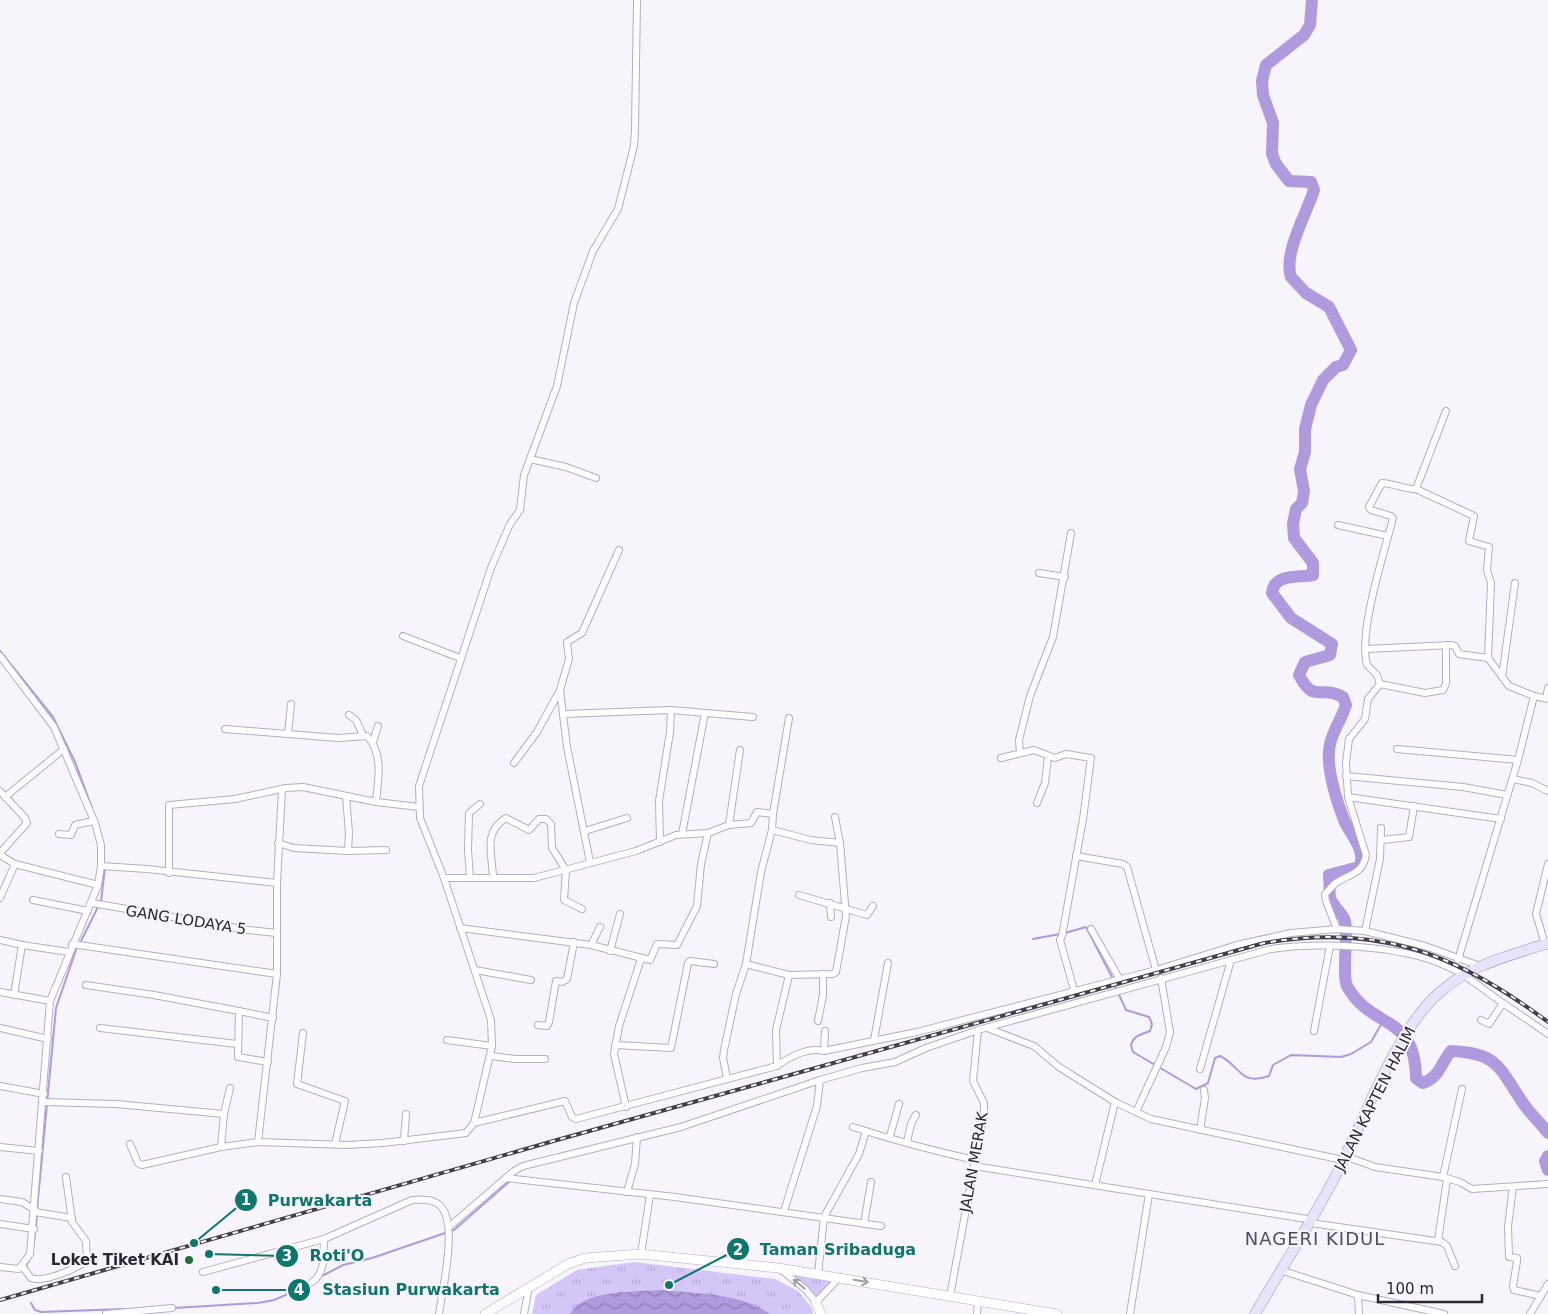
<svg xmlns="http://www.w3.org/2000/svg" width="1548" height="1314" viewBox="0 0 1548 1314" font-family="'DejaVu Sans',sans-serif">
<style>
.park{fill:url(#park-tufts)}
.water{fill:url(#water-waves)}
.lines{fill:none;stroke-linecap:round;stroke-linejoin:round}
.stream{stroke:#ae9adc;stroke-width:2}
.river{stroke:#ae9adc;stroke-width:12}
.street-casing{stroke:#b4adc7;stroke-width:8}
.secondary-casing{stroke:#b4adc7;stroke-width:10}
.primary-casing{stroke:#9d94b3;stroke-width:11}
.street{stroke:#fff;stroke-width:6}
.secondary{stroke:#fff;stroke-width:9}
.primary{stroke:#e9e2fb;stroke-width:10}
.rail-casing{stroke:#423f48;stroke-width:4}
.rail{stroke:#f7f5fb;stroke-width:2;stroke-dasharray:5.5;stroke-linecap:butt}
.oneway{stroke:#9f9ea2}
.poi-dot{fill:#276a35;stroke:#f7f5fb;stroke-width:2}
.labels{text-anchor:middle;stroke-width:4;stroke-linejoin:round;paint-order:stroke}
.street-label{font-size:15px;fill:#2a2731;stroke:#f7f5fb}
.poi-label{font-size:15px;font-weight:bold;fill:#2a2731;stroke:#f7f5fb;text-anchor:end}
.quarter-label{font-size:18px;letter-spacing:1px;fill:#514b61;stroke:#f7f5fb}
.leader{fill:none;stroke:#0f766e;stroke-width:2}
.callout-dot{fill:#0f766e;stroke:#f7f5fb;stroke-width:2}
.mark-label{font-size:15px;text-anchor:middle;font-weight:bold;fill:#fff}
.callout-label{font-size:16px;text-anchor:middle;font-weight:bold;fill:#0f766e;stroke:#f7f5fb;stroke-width:4;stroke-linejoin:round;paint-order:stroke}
</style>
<defs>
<pattern id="park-tufts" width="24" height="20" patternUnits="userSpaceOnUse" patternTransform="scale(1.25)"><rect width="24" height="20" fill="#d4c6f7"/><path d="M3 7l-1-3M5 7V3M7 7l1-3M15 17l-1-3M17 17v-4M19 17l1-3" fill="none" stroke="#b6aad4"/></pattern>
<pattern id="water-waves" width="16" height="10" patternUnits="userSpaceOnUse" patternTransform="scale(1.25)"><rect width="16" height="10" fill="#ae9adc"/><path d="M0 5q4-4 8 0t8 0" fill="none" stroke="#8e7eb3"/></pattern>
</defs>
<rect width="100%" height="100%" fill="#f7f5fb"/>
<g class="park">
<path d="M634,1262L775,1279L798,1291L812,1308L813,1314H532L536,1295L577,1270Z"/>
<path d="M782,1270L835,1277L816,1298L801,1281Z"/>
</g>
<path class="water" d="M662,1290C697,1294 741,1293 770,1314H570C583,1289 637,1292 662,1290Z"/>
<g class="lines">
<g class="stream">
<path d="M0,651L53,717L75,762L92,808"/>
<path d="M1065,933L1086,927L1113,979"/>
<path d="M1033,939L1060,934"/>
<path d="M80,943L101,901L105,868"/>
<path d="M1114,984L1126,1010L1149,1017L1152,1024L1150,1031C1140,1035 1134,1035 1131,1045L1133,1052L1196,1089L1208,1083L1215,1058L1220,1056C1241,1066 1239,1086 1269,1076L1273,1065L1291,1055L1341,1057L1351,1054L1371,1042L1383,1021"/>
<path d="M37,1210L56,1008L77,947"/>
<path d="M34,1243L37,1215"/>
<path d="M26,1266L31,1257"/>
<path d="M320,1277L343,1265L372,1258L454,1230L511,1180"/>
<path d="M31,1303L35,1310L41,1312L124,1309"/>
<path d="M174,1308L258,1303L274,1300L311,1284"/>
</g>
<g class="river">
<path d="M1312,0L1310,25L1304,35L1266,65L1262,81L1263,95L1273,123L1272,154L1276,164L1289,181L1311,182L1314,190C1307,213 1283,253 1291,277L1306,293L1329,307L1351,350L1343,365L1336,367L1323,380L1311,405L1305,429V452L1300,469L1304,491L1302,503L1296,509L1293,524L1294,538L1313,563V575C1298,578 1274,573 1272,593L1291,618L1332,644L1330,655L1305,662L1299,675C1315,705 1319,684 1343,697L1346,705C1342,718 1333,731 1330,744C1325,767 1336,799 1344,820C1349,833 1368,852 1359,867L1329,875C1330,883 1329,892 1330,898C1333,907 1343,913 1345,921C1348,936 1342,976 1347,986C1372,1031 1415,1012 1416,1078L1423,1083C1439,1078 1441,1063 1451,1051C1499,1053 1499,1068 1523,1103C1530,1114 1540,1122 1548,1133"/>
<path d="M1548,1156L1545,1161L1548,1170"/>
</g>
<g class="street-casing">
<g id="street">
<path d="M1446,411L1416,489C1411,491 1392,483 1382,483L1369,507L1371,510L1391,516L1393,518C1384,554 1358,632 1367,665L1377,675L1380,684L1368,699L1365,719L1349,739L1346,763L1348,797L1501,819"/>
<path d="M530,459L566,467L596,478"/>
<path d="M1416,489L1474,516L1469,541L1489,547L1487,570L1491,583L1488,658L1509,686L1534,696L1518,760L1458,960"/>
<path d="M1338,525L1388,536"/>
<path d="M1039,573L1065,577"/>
<path d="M403,636L460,658"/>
<path d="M1365,649L1452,645L1455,646L1459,654L1488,658"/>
<path d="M0,656L54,727L95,823L101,845V866L98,885L50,1001L30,1254L19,1269L0,1267"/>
<path d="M1502,677L1515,583"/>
<path d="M1380,684L1425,693L1443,690L1446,684V645"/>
<path d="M1534,696L1548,699"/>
<path d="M1546,698L1548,688"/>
<path d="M564,714L671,710L753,717"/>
<path d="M349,715L356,720L363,735"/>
<path d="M225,729L338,738L367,736C384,754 378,780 376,802"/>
<path d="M288,734L291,704"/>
<path d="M373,742L378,726"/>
<path d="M1397,749L1518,760"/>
<path d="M1020,753L1019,740L1030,696L1053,637L1071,533"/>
<path d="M1001,758L1034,750L1055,758L1066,754L1091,758L1083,819L1062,936L1060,940L1074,990"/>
<path d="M514,763L537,732L560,690"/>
<path d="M1346,776L1463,787L1507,795"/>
<path d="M1513,779L1532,783L1548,791"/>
<path d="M0,791L25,818L27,823L0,853"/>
<path d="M5,797L64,749"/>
<path d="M1037,803L1045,783L1048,757"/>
<path d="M773,814L789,718"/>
<path d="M729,825L740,750"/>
<path d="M772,830L811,840L840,843L835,817"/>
<path d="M585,831L627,818"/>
<path d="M59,834L71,835L75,825L93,821"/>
<path d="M682,834L705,713"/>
<path d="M1382,840L1409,837L1414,806"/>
<path d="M660,842L659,801L670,732L671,710"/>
<path d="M278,843L294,848L348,851L349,833L346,796"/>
<path d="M348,851L386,850"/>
<path d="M0,855L15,864L98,885"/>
<path d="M1076,856L1123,864L1127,867L1156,970"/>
<path d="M590,862L567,747L560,690L569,659L567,642L582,633L619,550"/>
<path d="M101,866L147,869L277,883"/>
<path d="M169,873V805L235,799L286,788L303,787L376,802L419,807"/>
<path d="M470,877L468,850L469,813L480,804"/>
<path d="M493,877C492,853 483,832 506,818L529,830L539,819H546L551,824L552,848L566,870L564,900L582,909"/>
<path d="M444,878H534L636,851L676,835L708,833L729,825L751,823L757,812L773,814L772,830L761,872L746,964L736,994L724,1050L723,1058L727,1078"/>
<path d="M799,895L867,915L873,906"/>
<path d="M0,898L15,864"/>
<path d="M33,900L88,911"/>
<path d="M92,903L248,930L277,933"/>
<path d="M830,903L831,917"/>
<path d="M460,928L591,945L650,960L657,944L677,945L697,906L701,864L708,833"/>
<path d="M1091,929L1119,978"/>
<path d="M1337,929L1326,901L1325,894C1329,890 1333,885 1337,882C1351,874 1363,873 1366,855L1348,797"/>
<path d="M1365,931L1380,859L1381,828"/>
<path d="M0,940L22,945L69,952"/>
<path d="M72,944L277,974"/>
<path d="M1545,944L1536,914L1548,864"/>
<path d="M591,945L600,927"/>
<path d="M610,951L620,914"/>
<path d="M746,964L789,975"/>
<path d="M475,970L531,980"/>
<path d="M86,985L154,995L239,1011L238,1057L268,1062"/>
<path d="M0,992L50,1001"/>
<path d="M14,995L22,945"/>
<path d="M239,1011L273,1018"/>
<path d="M1481,1020L1489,1024L1503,1003"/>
<path d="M818,1021L823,995V974"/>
<path d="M538,1025L547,1026L549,1022L556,981L562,982L567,979L574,942"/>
<path d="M0,1028L48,1039"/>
<path d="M100,1028L237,1044"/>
<path d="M987,1028L1034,1046L1059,1067L1115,1102L1151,1119L1343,1160"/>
<path d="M1314,1031L1330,946"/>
<path d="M303,1033L297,1084L345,1101L335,1144"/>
<path d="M447,1040L492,1046"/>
<path d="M874,1040L888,963"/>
<path d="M615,1045L671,1048L688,963L690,961L714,964"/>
<path d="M824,1051L825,1031"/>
<path d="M491,1056L515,1059H545"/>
<path d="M777,1066L776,1030L789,975L833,974L836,972L846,916L840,843"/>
<path d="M1200,1069L1231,960"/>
<path d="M0,1086L44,1094"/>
<path d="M43,1102L116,1104L224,1114L221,1147"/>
<path d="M626,1107L614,1054L619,1026L641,959"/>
<path d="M1136,1112L1166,1047L1170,1032L1161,978"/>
<path d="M224,1114L230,1088"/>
<path d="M474,1123L492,1046L491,1020L444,878L420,818L419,786L491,568L510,524L520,510L524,475L557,386L574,303L593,251L618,209L634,146L635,130L637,0"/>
<path d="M853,1127C893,1140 934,1151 975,1160"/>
<path d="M1200,1130L1205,1098L1204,1090"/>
<path d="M890,1136L899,1104"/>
<path d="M404,1141L406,1114"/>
<path d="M258,1142L277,974V883L282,789"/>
<path d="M907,1142L911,1124L916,1115"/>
<path d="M130,1144L138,1163L142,1165L221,1147L258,1142L347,1145L383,1143L466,1133L474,1123L565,1101L572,1117L576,1119L777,1066C789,1057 808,1047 824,1051L917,1032L1156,970L1237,945L1291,933L1337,929L1365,931L1425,946L1480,966"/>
<path d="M0,1147L39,1151"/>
<path d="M1345,1156L1375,1167L1443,1177L1460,1182L1472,1189L1548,1184"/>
<path d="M974,1166L1313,1220"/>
<path d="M1443,1177L1462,1089"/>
<path d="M506,1178L675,1197L881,1226"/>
<path d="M1095,1185L1115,1102"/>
<path d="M1513,1187L1508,1226L1509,1257L1517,1258V1261L1513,1286L1514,1290L1541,1296"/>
<path d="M627,1192L635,1164L637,1137"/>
<path d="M0,1199L22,1202L35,1210"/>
<path d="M784,1211L817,1106L820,1080"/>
<path d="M35,1212L72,1218"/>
<path d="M1311,1223L1442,1242L1447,1246L1455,1266"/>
<path d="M0,1224L34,1229"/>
<path d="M864,1224L871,1182"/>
<path d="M450,1226L514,1171L523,1166L681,1127L820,1080L862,1068L895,1062L926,1048L978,1030L1271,949C1319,942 1399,945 1444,965C1466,974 1484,990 1504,1004C1519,1014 1534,1024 1548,1034"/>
<path d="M1438,1241L1447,1179"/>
<path d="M641,1254L650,1195"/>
<path d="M22,1266L31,1278C43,1283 77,1269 87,1260L86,1241L72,1222L66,1177"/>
<path d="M780,1269L805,1289L816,1302L840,1277"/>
<path d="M1280,1270L1358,1295L1359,1314"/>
<path d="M203,1272L324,1239L412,1200C420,1200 431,1198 438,1204C460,1218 442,1291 439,1314"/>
<path d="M818,1274L824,1217L859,1154L866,1131"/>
<path d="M312,1282C326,1273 323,1254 324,1239"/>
<path d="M1358,1295L1444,1314"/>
<path d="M950,1296L984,1112V1103L973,1081L978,1030"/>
<path d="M106,1314L172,1308"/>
<path d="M524,1314L529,1287"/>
<path d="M977,1314L978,1301"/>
<path d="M1130,1314L1149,1194"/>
<path d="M1530,1314L1548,1284"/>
</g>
</g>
<g class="secondary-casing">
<g id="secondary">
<path d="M816,1302L821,1314"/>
<path d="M485,1314L568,1264L585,1258L641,1254L778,1268L1057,1314"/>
</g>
</g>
<g class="primary-casing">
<path id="primary" d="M1255,1314C1282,1267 1312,1222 1337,1173C1363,1122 1396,1030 1439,993C1473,963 1507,957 1548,943"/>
</g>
<use href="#street" class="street"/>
<use href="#secondary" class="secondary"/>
<use href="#primary" class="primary"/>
<g class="rail-casing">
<path id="rail" d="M0,1300L557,1140L1264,943C1379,923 1457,954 1548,1022"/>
</g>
<use href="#rail" class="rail"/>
</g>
<defs><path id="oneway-shaft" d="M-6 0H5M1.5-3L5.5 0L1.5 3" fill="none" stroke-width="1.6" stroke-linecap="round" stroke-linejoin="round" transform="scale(1.25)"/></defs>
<g class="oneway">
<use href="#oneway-shaft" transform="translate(861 1281) rotate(10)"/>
<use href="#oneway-shaft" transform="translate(799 1284) rotate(-141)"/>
</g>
<circle class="poi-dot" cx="189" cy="1260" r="5"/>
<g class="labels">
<g class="street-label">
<text transform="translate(186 920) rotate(9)" y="5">GANG LODAYA 5</text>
<text transform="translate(1375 1099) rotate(-63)" y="5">JALAN KAPTEN HALIM</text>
<text transform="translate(974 1162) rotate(-80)" y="5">JALAN MERAK</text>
</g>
<g class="poi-label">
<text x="179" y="1265">Loket Tiket KAI</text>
</g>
<g class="quarter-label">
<text x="1315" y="1245">NAGERI KIDUL</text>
</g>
</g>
<path class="leader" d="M194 1243L246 1200M669 1285L738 1249M209 1254L287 1256M216 1290L299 1290"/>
<g class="callout-dot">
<circle cx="194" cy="1243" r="5"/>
<circle cx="669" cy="1285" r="5"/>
<circle cx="209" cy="1254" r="5"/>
<circle cx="216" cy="1290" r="5"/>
<circle cx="246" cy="1200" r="12"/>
<circle cx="738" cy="1249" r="12"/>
<circle cx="287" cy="1256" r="12"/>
<circle cx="299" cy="1290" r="12"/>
</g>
<g class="mark-label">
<text x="246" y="1205">1</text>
<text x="738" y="1255">2</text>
<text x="287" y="1261">3</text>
<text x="299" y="1295">4</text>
</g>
<g class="callout-label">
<text x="320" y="1206">Purwakarta</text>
<text x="838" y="1255">Taman Sribaduga</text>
<text x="337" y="1261">Roti'O</text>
<text x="411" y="1295">Stasiun Purwakarta</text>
</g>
<path d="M1378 1294v8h104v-8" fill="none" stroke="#2a2731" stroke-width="2.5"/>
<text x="1386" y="1294" font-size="15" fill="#2a2731" stroke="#f7f5fb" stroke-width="4" paint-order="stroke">100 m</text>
</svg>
